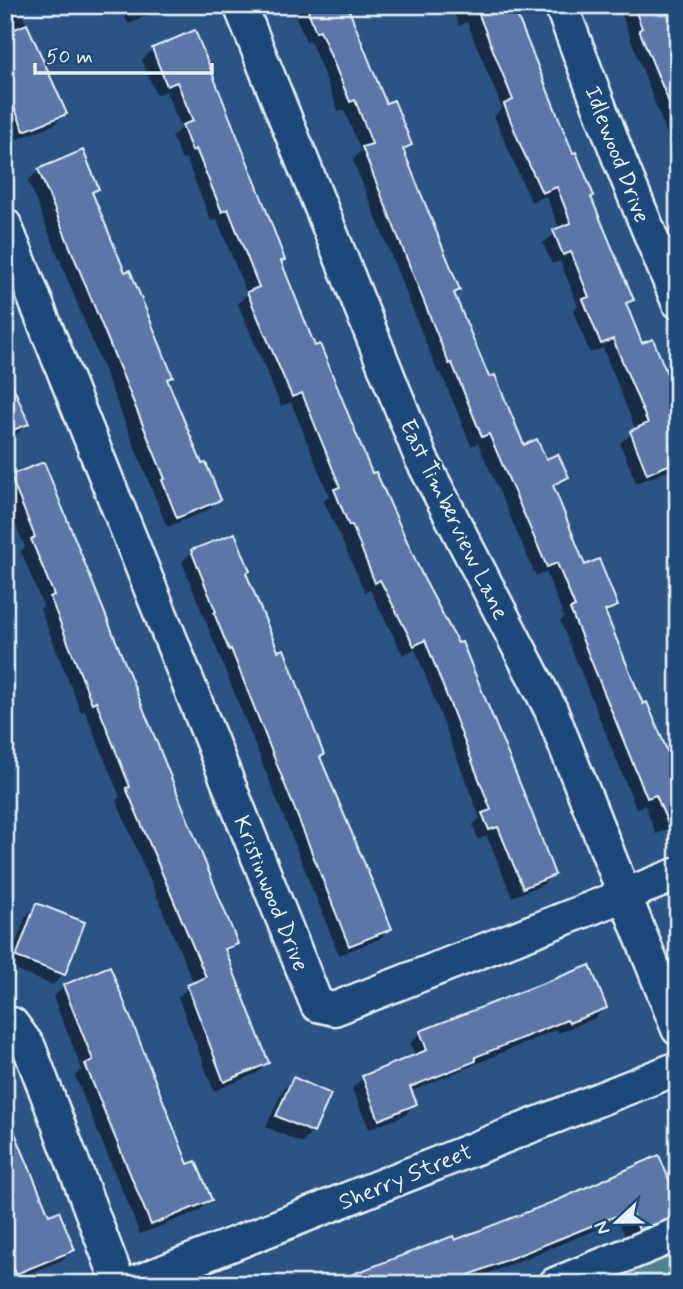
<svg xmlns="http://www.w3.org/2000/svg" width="683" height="1289" viewBox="0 0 683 1289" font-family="Mynerve,sans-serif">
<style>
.green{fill:#4f828e;stroke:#9cbac3;stroke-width:2}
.shadow{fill:#0007}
.building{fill:#5c76a8;stroke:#e8f1f8;stroke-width:2}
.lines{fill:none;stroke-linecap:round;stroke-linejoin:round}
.minor-casing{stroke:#e8f1f8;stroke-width:37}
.minor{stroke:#1f4a7a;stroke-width:32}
.labels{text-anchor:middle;stroke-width:5;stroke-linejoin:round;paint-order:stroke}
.street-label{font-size:23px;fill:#e8f1f8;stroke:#1f4a7a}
</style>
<rect width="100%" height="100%" fill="#2b5383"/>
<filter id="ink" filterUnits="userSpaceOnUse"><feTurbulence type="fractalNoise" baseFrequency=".0143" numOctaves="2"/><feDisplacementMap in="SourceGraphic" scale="14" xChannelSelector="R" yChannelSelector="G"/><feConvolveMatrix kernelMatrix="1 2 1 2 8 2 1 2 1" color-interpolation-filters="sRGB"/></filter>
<g filter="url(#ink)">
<path class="green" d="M678,1243V1284H575Z"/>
<g class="shadow">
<path d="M5,5H18L65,113L55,124L13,141L5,120Z"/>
<path d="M121,5H171L128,24Z"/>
<path d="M291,5H346L385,105L410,145L402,152L458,290L453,295L488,380L523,448L567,477L553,489L584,567L616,605L605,616L642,706L674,773L678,772V825L656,834L645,805L636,808L560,621L564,617L546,572L536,576L478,443L471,446L441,372L438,373L353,160L361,151L344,110L339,112L310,40L306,41Z"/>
<path d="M451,5H504L632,299L625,306L641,346L678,406V489L670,470L636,483L620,443L636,430L603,348L590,353L573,311L578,306L560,261L552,264L543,243L560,230L546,196L531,202L494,116L502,108L467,22L459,26Z"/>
<path d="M618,5H673L678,18V164Z"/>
<path d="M194,32L314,348L553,874L542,885L512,897L487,836L478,840L473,825L480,818L415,649L403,655L370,590L365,592L324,501L329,496L291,402L281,406L238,304L247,294L217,219L211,221L186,158L182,160L172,137L181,128L166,91L156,95L142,60L153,49Z"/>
<path d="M39,170L97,189L91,194L171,376L166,381L201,467L219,500L208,510L167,527L28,181Z"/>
<path d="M5,369L27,423L17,434L5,439Z"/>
<path d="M11,477L236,943L225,954L267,1063L257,1073L214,1091L178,997L194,984L116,800L120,797L85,711L81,712L40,609L43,606L21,551L25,547L5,499V483Z"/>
<path d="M192,552L245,574L390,928L379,939L339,955L182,562Z"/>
<path d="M37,905L83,923L63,974L53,985L7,967L26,916Z"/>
<path d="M64,987L210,1200L199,1211L140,1234L75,1076L82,1069L53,997Z"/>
<path d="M605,1007L595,1018L558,1033L557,1029L410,1092L415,1104L405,1115L369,1129L352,1088L363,1078L416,1056L410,1044L421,1033Z"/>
<path d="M293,1079L312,1132L302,1143L266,1127L283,1090Z"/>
<path d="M5,1095L13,1116L9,1120L48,1217L73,1250L62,1260L5,1283Z"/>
<path d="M559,1202L678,1209V1217L668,1227L627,1241L619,1222L613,1223L471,1280L328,1284L391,1259L392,1262L454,1242Z"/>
</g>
<g class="building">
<path d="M306,5H347L386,103L394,100L412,145L403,149L460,290L454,293L489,377L495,375L524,445L537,439L546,459L558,454L569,477L553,485L585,565L599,559L618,606L605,611L643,704L647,702L678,777V848L656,795L647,798L570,609L575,607L557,563L547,567L489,434L482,437L452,363L449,364L362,147L372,144L355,100L350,102L320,30L316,32Z"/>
<path d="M475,5H513L573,153L576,152L594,196L591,197L634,300L626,303L642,343L653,339L678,401V461L647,474L630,431L648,423L613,339L601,344L583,299L589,297L571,252L563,255L553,230L571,223L557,187L542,193L522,149L504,104L513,100Z"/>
<path d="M633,5H678V124L639,30L642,28Z"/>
<path d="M27,24L67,114L24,131L5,85V33Z"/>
<path d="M195,30L261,196L285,260L281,261L315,346L320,344L372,473L376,472L423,577L458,643L462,642L532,813L555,875L523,888L498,827L489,830L482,813L491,810L425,640L414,646L380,580L375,583L352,525L349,526L334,489L340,487L302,393L292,397L247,292L259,287L228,209L222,212L196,149L192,151L182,125L193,121L177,82L167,86L152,48Z"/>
<path d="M83,150L99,189L92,192L125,272L130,270L173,377L167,379L202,464L206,463L221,500L177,518L162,480L165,479L38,169Z"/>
<path d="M5,367L29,424L5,433Z"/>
<path d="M44,462L238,944L225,949L269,1063L224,1082L187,985L206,977L126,788L130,787L96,701L92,703L50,597L54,595L31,539L35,537L10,475Z"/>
<path d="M235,533L250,571L246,573L278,651L284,649L324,755L320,757L392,929L349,946L231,649L229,650L214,613L216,612L191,550Z"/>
<path d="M36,903L85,922L65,975L16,957Z"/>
<path d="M590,965L607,1008L569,1023L567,1020L475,1057L476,1061L410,1087L417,1104L379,1120L362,1076L427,1050L420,1031Z"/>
<path d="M110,966L188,1164L196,1161L212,1200L151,1225L85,1064L93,1060L63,985Z"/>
<path d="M293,1077L331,1094L314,1133L276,1116Z"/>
<path d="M5,1109L49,1215L59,1211L75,1250L16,1274L5,1248Z"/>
<path d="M659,1155L678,1202V1216L639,1230L631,1211L626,1212L469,1275L473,1284H327L453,1236L455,1240L558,1200Z"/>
</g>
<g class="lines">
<g class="minor-casing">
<g id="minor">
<path d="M240,5L421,458L551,710L678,1029"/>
<path d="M561,5L620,161L678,302"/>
<path d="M5,225L317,1005L334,1009L678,874"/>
<path d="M5,1026L12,1024L29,1047L119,1284"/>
<path d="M132,1284L678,1068"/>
<path d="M555,1284L678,1234"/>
</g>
</g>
<use href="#minor" class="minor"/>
</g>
</g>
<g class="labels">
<g class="street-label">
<text transform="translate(618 154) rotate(69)" y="8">Idlewood Drive</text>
<text transform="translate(455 519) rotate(64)" y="8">East Timberview Lane</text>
<text transform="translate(272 893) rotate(68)" y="8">Kristinwood Drive</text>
<text transform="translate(405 1176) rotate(-22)" y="8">Sherry Street</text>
</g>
</g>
<rect width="683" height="1289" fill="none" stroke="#1f4a7a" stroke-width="28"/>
<rect x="14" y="14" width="655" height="1261" fill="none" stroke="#e8f1f8" stroke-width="2.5" filter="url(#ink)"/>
<g transform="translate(617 1222) rotate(248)" stroke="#1f4a7a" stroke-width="5" paint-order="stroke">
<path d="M0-5L12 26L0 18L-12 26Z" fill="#e8f1f8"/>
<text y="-10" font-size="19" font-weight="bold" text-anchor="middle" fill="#e8f1f8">N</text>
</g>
<path d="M35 63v10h177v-10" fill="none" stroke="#e8f1f8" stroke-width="3.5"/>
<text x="46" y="63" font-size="21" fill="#e8f1f8" stroke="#1f4a7a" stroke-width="5" paint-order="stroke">50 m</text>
</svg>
